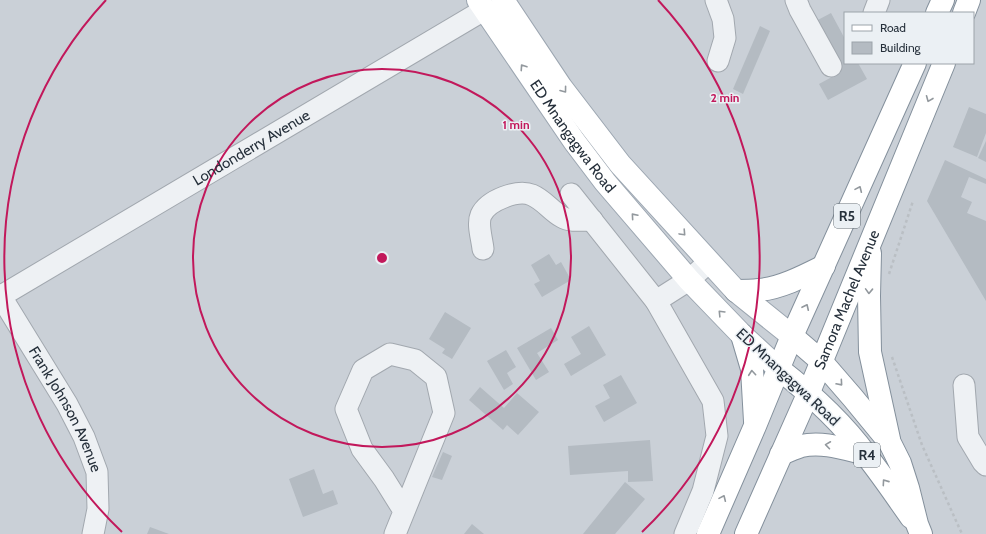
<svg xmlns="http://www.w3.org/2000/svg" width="986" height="534" viewBox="0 0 986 534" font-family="Cabin,sans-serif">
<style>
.built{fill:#cad0d7;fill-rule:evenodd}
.building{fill:#b4bbc2}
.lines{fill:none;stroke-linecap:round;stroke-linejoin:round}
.minor-casing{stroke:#a2a8af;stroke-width:23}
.major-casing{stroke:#9ca6b1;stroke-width:24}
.highway-casing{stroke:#84909c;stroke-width:24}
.path{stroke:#babfc4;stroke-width:2.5;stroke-dasharray:3 3;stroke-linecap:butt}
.minor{stroke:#eef1f4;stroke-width:21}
.major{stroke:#fff;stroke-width:22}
.highway{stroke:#fff;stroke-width:22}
.oneway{stroke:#92989d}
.ring{fill:none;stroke:#c2185b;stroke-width:2}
.labels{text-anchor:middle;stroke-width:3;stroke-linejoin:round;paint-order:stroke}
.shield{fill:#ebf0f4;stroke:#616a72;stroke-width:1}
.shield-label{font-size:14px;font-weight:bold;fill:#26303b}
.street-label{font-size:15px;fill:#26303b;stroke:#ebf0f4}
.centre{fill:#c2185b;stroke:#ebf0f4;stroke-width:2}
.ring-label{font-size:12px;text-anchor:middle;font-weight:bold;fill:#c2185b;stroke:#ebf0f4;stroke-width:3;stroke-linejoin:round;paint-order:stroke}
</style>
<rect width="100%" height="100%" fill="#dce1e6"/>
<path class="built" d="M0,0H986V534H0ZM845,13H973V63H845Z"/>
<g class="building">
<path d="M831,13L845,39V63H858L867,79L828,100L819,84L841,72L814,22Z"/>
<path d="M760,26L770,31L743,94L733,89Z"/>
<path d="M969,107L986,114V133L977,157L953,147Z"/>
<path d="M986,141V162L978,158Z"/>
<path d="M945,160L986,179V184L969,177L961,197L972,202L967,213L986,221V301L927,201Z"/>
<path d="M549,254L556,265L561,262L571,280L542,297L534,284L540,281L531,265Z"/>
<path d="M445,312L471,328L452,359L442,353L445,349L429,339Z"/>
<path d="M589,326L606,355L571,376L564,364L581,354L571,337Z"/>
<path d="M551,328L558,340L537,353L549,372L536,380L517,348Z"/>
<path d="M506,350L516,367L507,373L513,384L504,390L487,361Z"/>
<path d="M621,375L637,403L604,422L595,406L610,398L603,385Z"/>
<path d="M480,387L504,408L517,393L539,412L518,435L507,425L503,430L469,400Z"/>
<path d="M650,440L653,481L628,482V471L570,475L568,446Z"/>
<path d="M443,452L452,456L442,480L432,477Z"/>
<path d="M314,469L323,494L333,490L338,504L303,517L289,479Z"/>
<path d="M625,482L645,499L615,534H583Z"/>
<path d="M472,524L484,534H464Z"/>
<path d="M150,527L169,534H147Z"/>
</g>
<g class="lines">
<g class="minor-casing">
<g id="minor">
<path d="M716,0L723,19L725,38L718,61"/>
<path d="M796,0L800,10L831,66"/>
<path d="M874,13L879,0"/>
<path d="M571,194L656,301L713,401L717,436L703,491L685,534"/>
<path d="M483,249C482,239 477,224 481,215C488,200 518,189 532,195C544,200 551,211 562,217C570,222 583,220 592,220"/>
<path id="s1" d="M0,295L67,404L84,437L97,472L98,509L93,534"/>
<path id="s2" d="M1,296L499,1"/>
<path d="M656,301L689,280L709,262"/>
<path d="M964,385L968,437L983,462L986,465"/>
<path d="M395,534L444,413L436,377L415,360L390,354L363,370L346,409L362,449L384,479L404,511"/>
</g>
</g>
<g class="major-casing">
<g id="major">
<path id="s3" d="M478,0L574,141L605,182L689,280L742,335L779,369"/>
<path d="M503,0L561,87L620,164L736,291L792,336"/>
</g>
</g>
<g class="highway-casing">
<g id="highway">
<path d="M937,13L943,0"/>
<path d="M964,13L969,0"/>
<path d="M870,253L869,296L870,352L889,439"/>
<path d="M736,291C744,291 751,291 759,290C781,288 804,276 824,266"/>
<path d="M742,335L752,369L755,421"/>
<path d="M792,336L821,361L853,398L890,443L900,463L908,488L917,524L921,534"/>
<path d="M779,369C811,394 842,422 866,455C882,475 896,496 911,517"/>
<path d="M781,454C788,451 795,448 801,446C823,441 845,449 866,454"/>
<path d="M708,534L755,426L792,336L915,63"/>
<path id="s4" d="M746,534L809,392L944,63"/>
</g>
</g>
<g class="path">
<path d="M889,274L913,201"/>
<path d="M892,357L922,445L962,534"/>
</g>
<use href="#minor" class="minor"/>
<use href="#major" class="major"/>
<use href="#highway" class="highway"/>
</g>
<defs><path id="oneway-chevron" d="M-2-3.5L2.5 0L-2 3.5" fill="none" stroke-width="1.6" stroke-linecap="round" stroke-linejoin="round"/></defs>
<g class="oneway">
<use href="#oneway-chevron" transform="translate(523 67) rotate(-124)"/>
<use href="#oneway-chevron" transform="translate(564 90) rotate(53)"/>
<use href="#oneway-chevron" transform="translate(929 99) rotate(112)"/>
<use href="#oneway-chevron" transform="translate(859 189) rotate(-66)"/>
<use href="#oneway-chevron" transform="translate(634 216) rotate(-131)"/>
<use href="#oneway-chevron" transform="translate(683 233) rotate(47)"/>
<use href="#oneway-chevron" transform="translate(869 291) rotate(92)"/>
<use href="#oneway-chevron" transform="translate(806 307) rotate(-65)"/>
<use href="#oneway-chevron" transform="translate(721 313) rotate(-134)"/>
<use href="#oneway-chevron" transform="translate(752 373) rotate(-95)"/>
<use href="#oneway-chevron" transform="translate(840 383) rotate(49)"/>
<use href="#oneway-chevron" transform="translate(828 445) rotate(-172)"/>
<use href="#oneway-chevron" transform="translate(885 482) rotate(-125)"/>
<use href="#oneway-chevron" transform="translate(723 498) rotate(-66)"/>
</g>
<g class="ring">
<circle cx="382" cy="258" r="189"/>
<path d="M122 532A378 378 0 0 1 106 0M658 0A378 378 0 0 1 642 532"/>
</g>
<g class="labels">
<g class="shield">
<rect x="834" y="204" width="26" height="24" rx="3"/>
<rect x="854" y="443" width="26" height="24" rx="3"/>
</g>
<g class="shield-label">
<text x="847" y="221">R5</text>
<text x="867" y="460">R4</text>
</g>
<g class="street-label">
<text dy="5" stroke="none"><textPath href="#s3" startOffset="166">ED Mnangagwa Road</textPath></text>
<text dy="5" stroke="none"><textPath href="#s2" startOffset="291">Londonderry Avenue</textPath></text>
<text dy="5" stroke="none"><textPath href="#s4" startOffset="255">Samora Machel Avenue</textPath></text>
<text transform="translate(788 377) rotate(43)" y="5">ED Mnangagwa Road</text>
<text dy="5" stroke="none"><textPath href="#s1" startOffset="132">Frank Johnson Avenue</textPath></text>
</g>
</g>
<circle cx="382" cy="258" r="6" class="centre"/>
<g class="ring-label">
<text x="725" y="102">2 min</text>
<text x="516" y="129">1 min</text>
</g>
<rect x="844" y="12" width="130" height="52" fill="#ebf0f4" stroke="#9ca3aa"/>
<rect x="852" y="25" width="20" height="6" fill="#ffffff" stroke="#9ca3aa"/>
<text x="880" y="32" font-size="12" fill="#26303b">Road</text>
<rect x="852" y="42" width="20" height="12" fill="#b4bbc2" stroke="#9ca3aa"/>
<text x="880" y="52" font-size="12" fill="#26303b">Building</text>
</svg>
